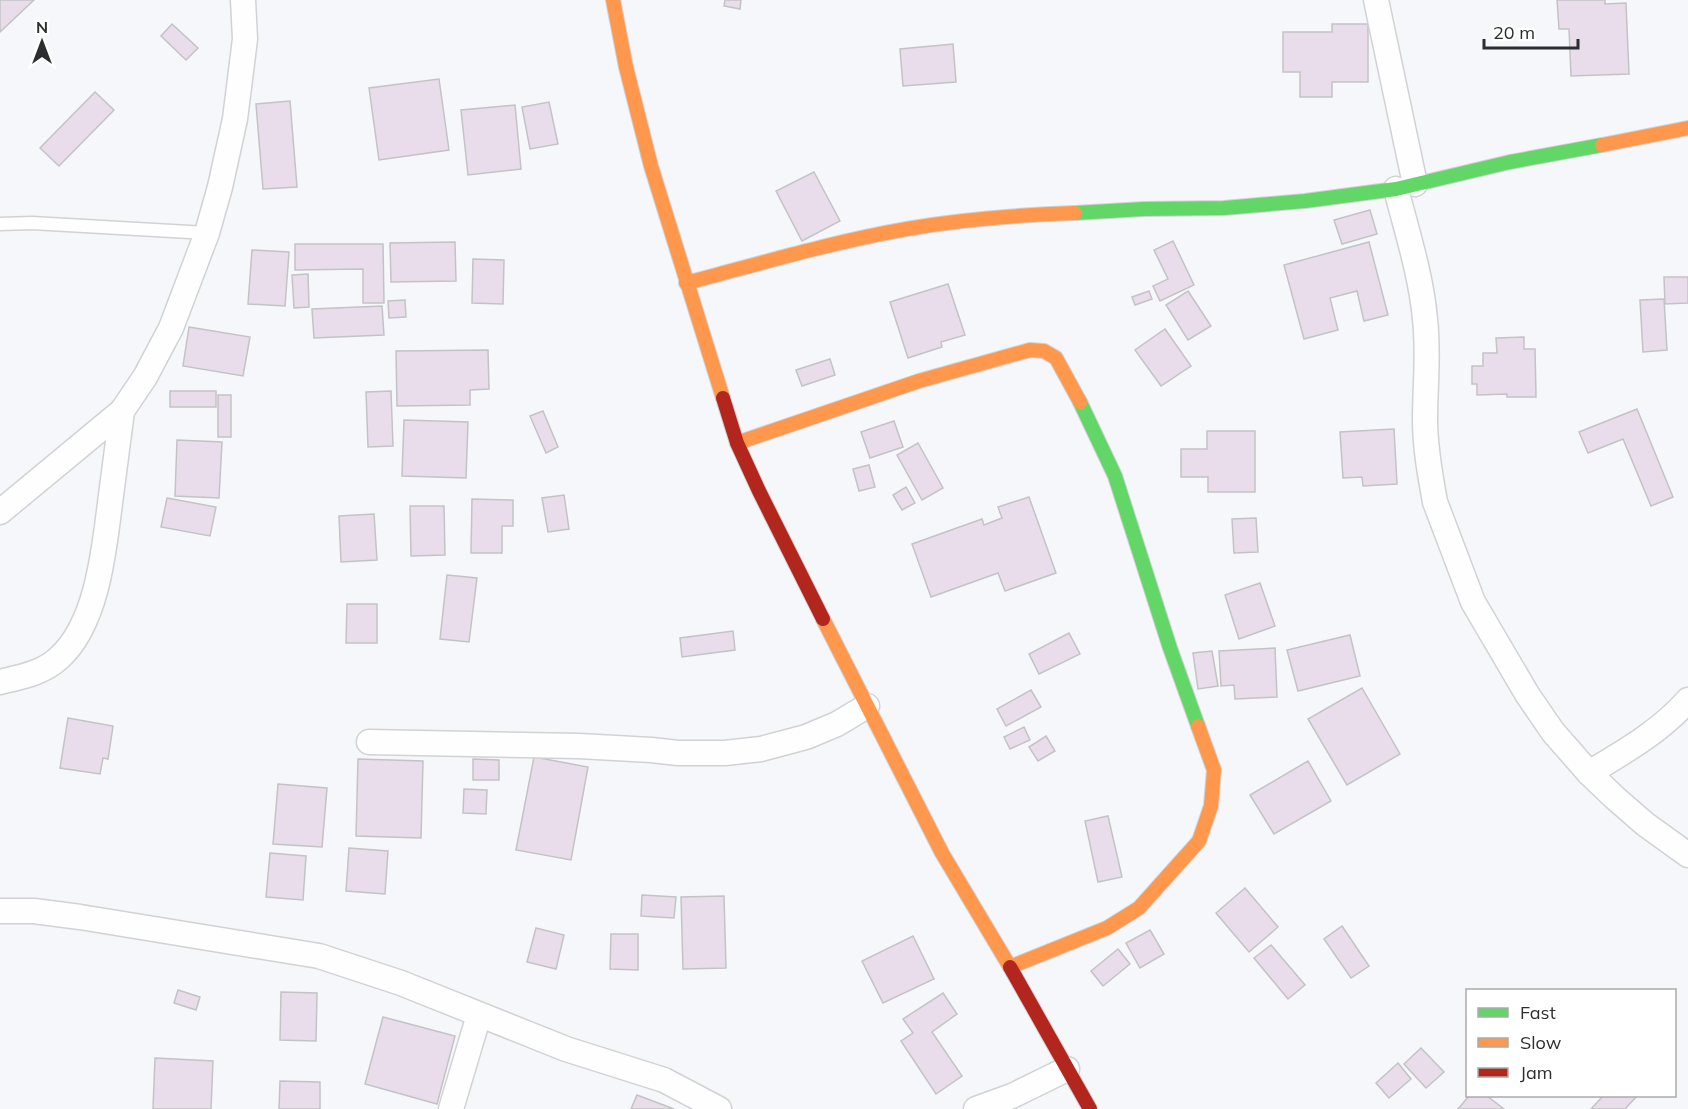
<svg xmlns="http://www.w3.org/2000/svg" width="1688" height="1109" viewBox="0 0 1688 1109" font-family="Mulish,sans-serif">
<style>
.building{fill:#e9ddec;stroke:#c3c3c5;stroke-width:1.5}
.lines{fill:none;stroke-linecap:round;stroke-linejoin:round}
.lane-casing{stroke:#d1d2d4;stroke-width:15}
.street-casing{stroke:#d1d2d4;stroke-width:27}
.fast-casing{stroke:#d1d2d4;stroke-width:16}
.slow-casing{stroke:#d1d2d4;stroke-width:16}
.jam-casing{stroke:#d1d2d4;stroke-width:16}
.lane{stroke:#fefefe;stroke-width:12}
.street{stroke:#fefefe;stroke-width:24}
.fast{stroke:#63d668;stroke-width:14}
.slow{stroke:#ff974d;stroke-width:14}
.jam{stroke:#b3261e;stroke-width:14}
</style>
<rect width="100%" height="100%" fill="#f5f7fa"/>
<g class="building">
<path d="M0,0H34L0,32Z"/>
<path d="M725,0H741L740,9L724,6Z"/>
<path d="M1557,0H1605V4L1626,3L1629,74L1571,76L1569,29H1559Z"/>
<path d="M172,24L198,48L186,60L161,36Z"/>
<path d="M1332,24H1368V82H1332V97H1300V72H1283V32H1332Z"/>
<path d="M953,44L956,82L903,86L900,49Z"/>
<path d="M439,79L449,150L379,160L369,88Z"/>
<path d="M95,92L114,110L59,166L40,148Z"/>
<path d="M290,101L297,187L263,189L256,104Z"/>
<path d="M549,102L558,144L530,149L522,107Z"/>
<path d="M515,105L521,169L468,175L461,110Z"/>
<path d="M814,172L840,221L802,241L776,191Z"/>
<path d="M1370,210L1377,234L1342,244L1334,220Z"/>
<path d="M1173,241L1194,285L1160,301L1153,286L1168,279L1154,250Z"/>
<path d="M455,242L456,281L391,282L390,243Z"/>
<path d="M1369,242L1388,315L1364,321L1357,291L1330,298L1338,330L1304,339L1284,265Z"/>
<path d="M295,244H383L384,303H363V269L295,270Z"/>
<path d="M252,250L289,252L285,306L248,304Z"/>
<path d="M473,259L504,260L503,304L472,303Z"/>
<path d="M308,274L309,307L294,308L292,275Z"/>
<path d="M1664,277H1688V303L1665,304Z"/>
<path d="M948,284L965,335L941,342L942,347L908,358L890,302Z"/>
<path d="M1149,291L1152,299L1135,305L1132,297Z"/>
<path d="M1188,291L1211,326L1188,340L1166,305Z"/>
<path d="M1664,299L1667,350L1643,352L1640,300Z"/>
<path d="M405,300L406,317L389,318L388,301Z"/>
<path d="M382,306L384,335L314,338L312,309Z"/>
<path d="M189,327L250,337L243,376L183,366Z"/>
<path d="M1165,329L1191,366L1161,386L1135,350Z"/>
<path d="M1524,337V349H1535L1536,397H1507V394L1477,395V384H1472V366H1483V353H1497L1496,338Z"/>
<path d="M488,350L489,389L470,390V405L397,406L396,351Z"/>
<path d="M830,359L835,375L802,386L796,370Z"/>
<rect x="170" y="391" width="46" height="16"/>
<path d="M391,391L393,446L368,447L366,392Z"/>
<rect x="218" y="395" width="13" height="42"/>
<path d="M1637,409L1673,497L1651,506L1623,439L1588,453L1579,432Z"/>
<path d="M543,411L558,447L546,453L530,416Z"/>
<path d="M404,420L468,422L466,478L402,476Z"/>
<path d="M894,421L903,447L870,458L861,432Z"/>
<path d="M1394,429L1397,484L1363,486L1362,477L1343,478L1340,432Z"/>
<path d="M1207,431H1255V492H1208V477H1181V449H1207Z"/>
<path d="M177,440L222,442L219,498L175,496Z"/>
<path d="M918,443L943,488L922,500L897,455Z"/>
<path d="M869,465L875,487L859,491L853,469Z"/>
<path d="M906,487L915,503L902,510L893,495Z"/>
<path d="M564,495L569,529L548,532L542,498Z"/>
<path d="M1029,497L1056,573L1005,591L998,573L931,597L912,544L982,519L984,525L1002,518L998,507Z"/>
<path d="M167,498L216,507L210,536L161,527Z"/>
<path d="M472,499L513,500V526H502V553H471Z"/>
<path d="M410,506H444L445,555L411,556Z"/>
<path d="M374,514L377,560L341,562L339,516Z"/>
<path d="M1256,518L1258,552L1234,553L1232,519Z"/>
<path d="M447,575L477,578L469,642L440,639Z"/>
<path d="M1260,583L1275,626L1239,639L1225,595Z"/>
<path d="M347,604H377V643H346Z"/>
<path d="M733,631L735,650L682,657L680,638Z"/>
<path d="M1069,633L1080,654L1039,674L1029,654Z"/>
<path d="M1350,635L1360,676L1298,691L1287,650Z"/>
<path d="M1275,648L1277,697L1235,699L1234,685L1221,686L1219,651Z"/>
<path d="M1212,651L1218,686L1198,689L1193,653Z"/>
<path d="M1362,688L1400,754L1347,785L1308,719Z"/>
<path d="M1031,690L1041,707L1006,726L997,709Z"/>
<path d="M68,718L113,726L108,759L103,758L100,774L60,768Z"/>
<path d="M1024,727L1030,740L1010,749L1004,737Z"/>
<path d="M1046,736L1055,751L1038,761L1029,747Z"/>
<path d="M534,757L588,767L571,860L516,850Z"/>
<path d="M358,759L423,761L421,838L356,836Z"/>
<path d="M473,759L499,760V780H473Z"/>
<path d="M1308,761L1331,801L1274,834L1250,795Z"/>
<path d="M278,784L327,788L322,847L273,844Z"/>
<path d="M464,789L487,790L486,814L463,813Z"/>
<path d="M1108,816L1122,877L1098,882L1085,821Z"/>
<path d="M349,848L388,851L385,894L346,891Z"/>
<path d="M270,853L306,856L303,900L266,897Z"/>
<path d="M1245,888L1278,927L1249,952L1216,913Z"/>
<path d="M642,895L676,897L674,918L641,916Z"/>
<path d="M724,896L726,968L683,969L681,897Z"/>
<path d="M1342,926L1369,966L1351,978L1324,939Z"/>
<path d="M536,928L564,935L556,969L527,962Z"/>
<path d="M1150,930L1164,954L1140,968L1126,943Z"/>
<path d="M611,934H638V970L610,969Z"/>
<path d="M913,936L934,979L883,1003L862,961Z"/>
<path d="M1271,945L1305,985L1288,999L1254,958Z"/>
<path d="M1118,949L1130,964L1103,986L1091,971Z"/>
<path d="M178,990L200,997L196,1010L174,1003Z"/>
<path d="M281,992L317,993L316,1041L280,1040Z"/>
<path d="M943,993L957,1014L932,1032L962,1076L936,1094L901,1041L913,1033L903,1019Z"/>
<path d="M383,1017L455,1036L437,1104L365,1084Z"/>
<path d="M1421,1048L1444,1072L1426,1088L1404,1064Z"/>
<path d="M155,1058L213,1061L211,1109H153Z"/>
<path d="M1398,1063L1411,1079L1389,1098L1376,1083Z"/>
<path d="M280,1081L320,1082V1109H279Z"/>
<path d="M637,1095L674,1109H631Z"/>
<path d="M1469,1096H1487L1504,1109H1458Z"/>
<path d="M1603,1096H1637L1625,1109H1591Z"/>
</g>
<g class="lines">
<g class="lane-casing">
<path id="lane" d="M0,224L32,223L207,233"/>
</g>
<g class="street-casing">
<g id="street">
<path d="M1376,0L1415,184"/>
<path d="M1396,189C1407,232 1421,275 1425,319C1429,353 1425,386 1425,420C1425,447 1430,475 1435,502L1473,602L1527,694L1553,732L1589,773L1614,797L1645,824L1688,855"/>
<path d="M0,512L122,411L145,377L171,328L207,233L220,187L235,119L245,39L243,0"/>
<path d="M0,682C21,677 43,673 59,658C97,624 104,551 110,503C114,472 118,442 122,411"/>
<path d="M369,742L579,746L651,750L678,753H725L761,749L806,737L837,724L867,706"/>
<path d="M1589,773C1624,752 1661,731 1688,700"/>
<path d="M0,911H34L80,917L319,956L401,983L566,1049L664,1080L719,1109"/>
<path d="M451,1109L479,1015"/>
<path d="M976,1109L1012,1096L1067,1069"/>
</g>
</g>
<g class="fast-casing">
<g id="fast">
<path d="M1075,213L1144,209L1224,208L1305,201L1396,189L1510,162L1602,145"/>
<path d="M1080,402L1115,476L1170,648L1198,726"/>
</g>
</g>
<g class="slow-casing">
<g id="slow">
<path d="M613,0L626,67L651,166L723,398"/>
<path d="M1602,145L1688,128"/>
<path d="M686,283C759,264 832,242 907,229C963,219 1019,215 1075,213"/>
<path d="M737,443L919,381L1030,350L1044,351L1056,358L1080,402"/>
<path d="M823,619L942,853L1010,967"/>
<path d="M1010,967L1107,928L1139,908L1199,841L1211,806L1214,770L1198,726"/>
</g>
</g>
<g class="jam-casing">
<g id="jam">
<path d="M723,398L737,443L759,491L823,619"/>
<path d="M1010,967L1090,1109"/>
</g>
</g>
<use href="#lane" class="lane"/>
<use href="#street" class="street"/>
<use href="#fast" class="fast"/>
<use href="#slow" class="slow"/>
<use href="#jam" class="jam"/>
</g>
<rect x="1466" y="989" width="210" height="108" fill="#ffffff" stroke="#ababab" stroke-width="1.5"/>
<rect x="1478" y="1008" width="30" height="9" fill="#63d668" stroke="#ababab" stroke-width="1.5"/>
<text x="1520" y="1019" font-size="18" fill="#2c2d2e">Fast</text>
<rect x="1478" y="1038" width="30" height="9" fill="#ff974d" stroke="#ababab" stroke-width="1.5"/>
<text x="1520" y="1049" font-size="18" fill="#2c2d2e">Slow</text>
<rect x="1478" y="1068" width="30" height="9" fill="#b3261e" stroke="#ababab" stroke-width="1.5"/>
<text x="1520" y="1079" font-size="18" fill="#2c2d2e">Jam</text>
<g transform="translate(42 42)" stroke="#ffffff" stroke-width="4.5" paint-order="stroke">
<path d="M0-4.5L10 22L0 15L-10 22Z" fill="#2c2d2e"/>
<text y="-9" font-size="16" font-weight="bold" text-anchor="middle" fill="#2c2d2e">N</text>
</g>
<path d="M1484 39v9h94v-9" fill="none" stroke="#2c2d2e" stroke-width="3"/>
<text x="1493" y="39" font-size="18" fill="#2c2d2e" stroke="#ffffff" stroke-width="4.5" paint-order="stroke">20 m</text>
</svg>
